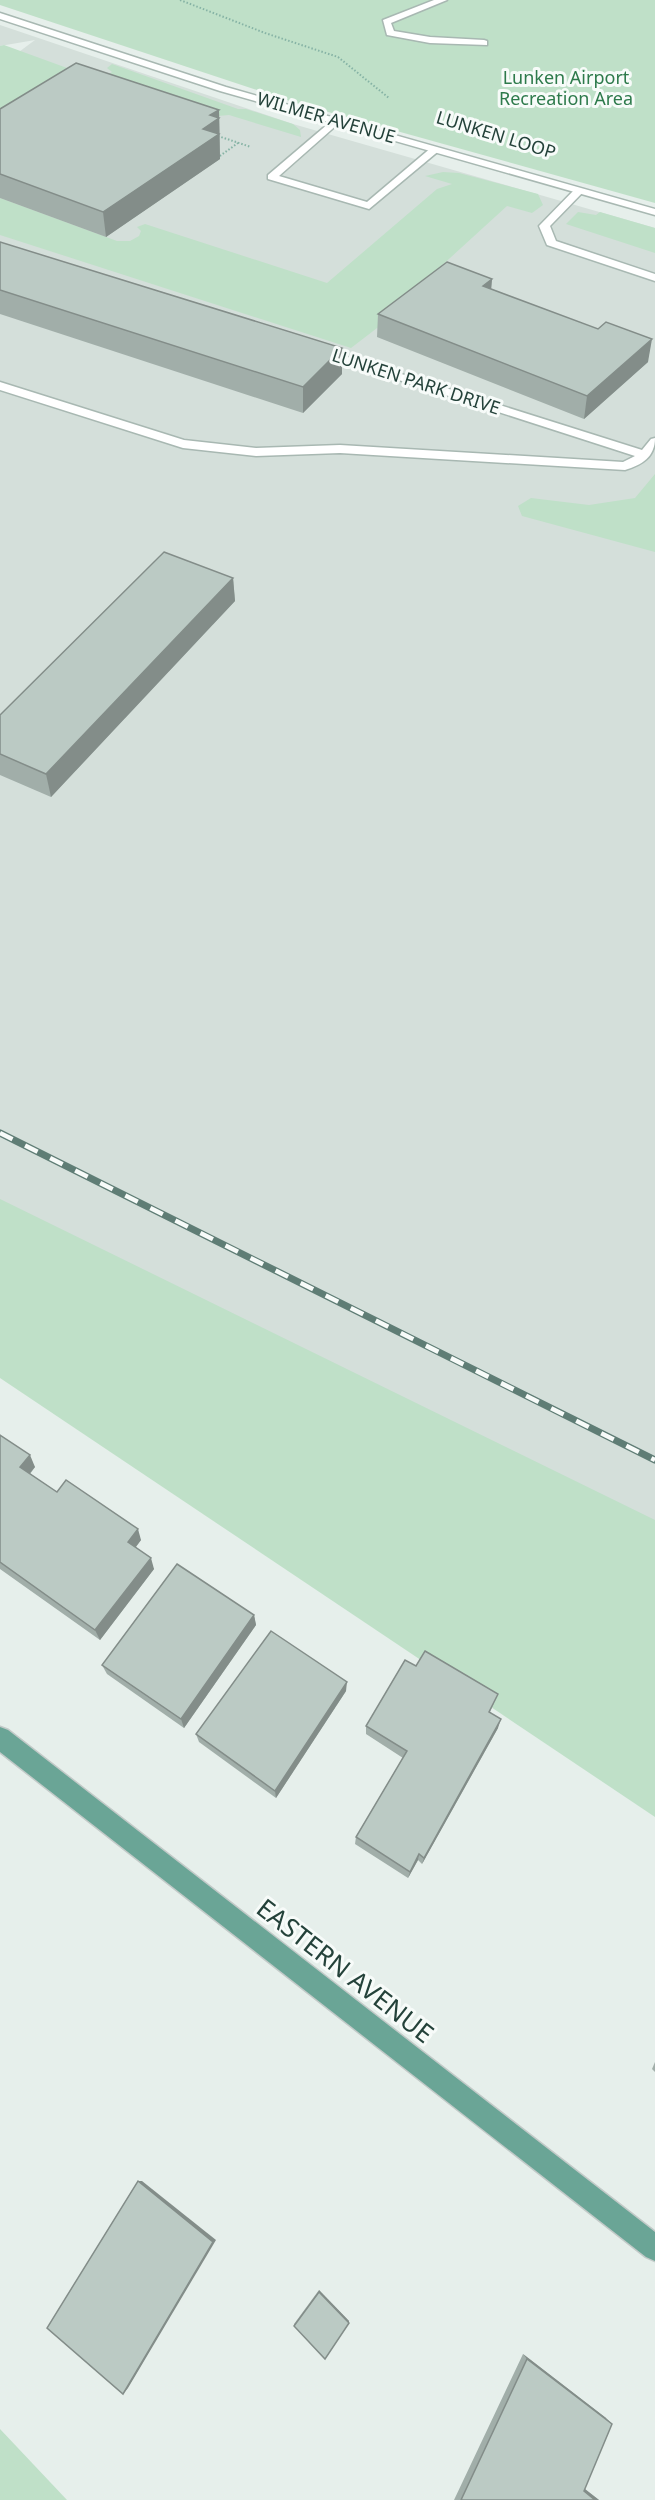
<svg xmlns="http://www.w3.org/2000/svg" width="655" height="2500" viewBox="0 0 655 2500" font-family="'Noto Sans',sans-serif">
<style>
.built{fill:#d4dfda}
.green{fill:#bfe0c8}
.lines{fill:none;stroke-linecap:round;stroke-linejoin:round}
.service-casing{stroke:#a8b8b2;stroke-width:3}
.tertiary-casing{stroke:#a8b8b2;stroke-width:3}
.primary-casing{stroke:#c2cac8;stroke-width:3}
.path{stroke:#86b3a5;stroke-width:2;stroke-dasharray:1.5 2;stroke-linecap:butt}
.service{fill:#fff;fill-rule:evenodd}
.tertiary{fill:#fff;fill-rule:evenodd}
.primary{fill:#6aa596;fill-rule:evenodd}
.rail-casing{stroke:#5f7d75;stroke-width:7}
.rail{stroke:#f7fbf9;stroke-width:4.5;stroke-dasharray:14;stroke-linecap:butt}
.wall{fill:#a1aea9}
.shaded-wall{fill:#838d89}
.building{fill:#bbcac4;stroke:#838d89;stroke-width:1.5}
.labels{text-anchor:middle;stroke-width:6;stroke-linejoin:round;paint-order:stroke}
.far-park-label{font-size:18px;fill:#2d7a4b;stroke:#f7fbf9}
.far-street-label{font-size:18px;fill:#24423a;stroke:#f7fbf9}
.near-street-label{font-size:26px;fill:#24423a;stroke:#f7fbf9}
</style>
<rect width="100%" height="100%" fill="#e6efeb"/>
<path class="built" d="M0,25L293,124L655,228V1580L0,1245V66L35,40L0,46Z"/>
<g class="green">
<path d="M0,0H655V203L296,103L0,5Z"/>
<path d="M4,45L100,80L112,72L107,68L112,64L238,109H246L293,124L300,130L301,137L229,115L0,136V46Z"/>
<path d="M443,172L459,173L538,194L543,205L532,213L507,206L427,279L437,282L351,348L0,235V198L117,241H130L139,236L141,231L137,227L145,224L327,283L437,189L452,184L425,176Z"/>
<path d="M578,212L596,215L600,212L655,228V253L566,224Z"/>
<path d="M655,474V552L522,516L518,506L531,498L589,505L635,498Z"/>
<path d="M0,1199L655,1520V1817L0,1378Z"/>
<path d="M0,2429L67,2500H0Z"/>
</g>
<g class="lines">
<g class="service-casing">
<g id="service">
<path d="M434,0H447L391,23L394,31L430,37L484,40L487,41V45L430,43L387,35L383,20Z"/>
<path d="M335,118L340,121L339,123L279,176L367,202L432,147L441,149L369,209L268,179V175Z"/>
<path d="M576,188L585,190L550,226L556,241L655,274V281L547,245L539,226Z"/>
<path d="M319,348L642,450L651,439L655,438C655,457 642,465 625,470L340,453L256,456L183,448L0,390V382L184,440L256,448L340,445L623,462L635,456L315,353V349Z"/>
</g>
</g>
<g class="tertiary-casing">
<path id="tertiary" d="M0,13L226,87L655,209V215L220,91L0,19Z"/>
</g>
<g class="primary-casing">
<path id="primary" d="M0,1727L8,1730L655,2232V2261L646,2257L0,1752Z"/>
</g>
<g class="path">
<path d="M180,0L265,33L338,57L389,98"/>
<path d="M218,136L251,147"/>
<path d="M217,158L238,143"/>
</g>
<use href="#service" class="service"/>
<use href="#tertiary" class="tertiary"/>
<use href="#primary" class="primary"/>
<g class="rail-casing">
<path id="rail" d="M0,1133L655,1460"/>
</g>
<use href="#rail" class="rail"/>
</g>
<g class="wall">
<path d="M0,109L219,110L220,159L106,237L0,198Z"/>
<path d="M0,242L342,348V374L303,413L0,314Z"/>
<path d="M492,279L491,289L648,362L584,419L377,337L378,314Z"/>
<path d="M233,578L235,601L51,797L0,775V715Z"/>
<path d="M0,1435L35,1467L30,1474L57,1492L141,1540L136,1547L154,1569L100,1640L0,1569Z"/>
<path d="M254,1615L256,1625L184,1728L107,1674L102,1665Z"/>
<path d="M416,1666L494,1703L490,1712L498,1728L422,1864L418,1860L408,1878L355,1844L356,1837L403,1758L366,1734V1726Z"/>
<path d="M346,1691L276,1798L199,1742L196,1734Z"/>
<path d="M655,2062V2072L652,2069Z"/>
<path d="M319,2290L349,2321L294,2326V2324Z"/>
<path d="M523,2354L606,2418L585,2489L599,2500H454Z"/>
</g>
<g class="shaded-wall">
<path d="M219,110L220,159L106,237L103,212L203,129L210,115Z"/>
<path d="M492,279L490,302L483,286Z"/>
<path d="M652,339L648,362L584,419L587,396Z"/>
<path d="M342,348V374L303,413V387Z"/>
<path d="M233,578L235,601L51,797L46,774Z"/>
<path d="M30,1455L35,1467L25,1479L20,1467Z"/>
<path d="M138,1529L141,1540L131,1553L128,1542Z"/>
<path d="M151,1558L154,1569L100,1640L95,1630Z"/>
<path d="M254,1615L256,1625L184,1728L181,1719Z"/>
<path d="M347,1682L346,1691L276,1798L275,1791Z"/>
<path d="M501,1719L498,1728L422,1864L424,1858Z"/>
<path d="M419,1854L418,1860L408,1878L410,1872Z"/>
<path d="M138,2181H142L216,2240L128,2388L123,2394Z"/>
<path d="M319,2290L349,2321V2323L319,2292Z"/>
<path d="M523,2354L606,2418L612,2424L527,2359Z"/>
<path d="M577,2483L599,2500H595L584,2491Z"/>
</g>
<g class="building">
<path d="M76,63L219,110L210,115L219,118L203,129L219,134L103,212L0,174V109Z"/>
<path d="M0,242L342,348L303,387L0,290Z"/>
<path d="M447,262L492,279L483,286L598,329L606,322L652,339L587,396L378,314Z"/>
<path d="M164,552L233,578L46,774L0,754V715Z"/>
<path d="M0,1435L30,1455L20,1467L57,1492L66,1480L138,1529L128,1542L151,1558L95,1630L0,1562Z"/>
<path d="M177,1564L254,1615L181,1719L102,1665Z"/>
<path d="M271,1631L347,1682L275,1791L196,1734Z"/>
<path d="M425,1651L498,1694L489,1712L501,1719L424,1858L419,1854L410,1872L356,1837L407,1751L366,1726L405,1660L416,1666Z"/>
<path d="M138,2181L213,2242L123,2394L47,2328Z"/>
<path d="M319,2292L349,2323L325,2359L294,2326Z"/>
<path d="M527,2359L612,2424L584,2491L595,2500H461Z"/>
</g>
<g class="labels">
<g class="far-park-label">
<text x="566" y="84">Lunken Airport<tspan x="566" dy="21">Recreation Area</tspan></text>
</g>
<g class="far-street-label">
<text transform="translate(326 118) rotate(16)" y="6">WILMER AVENUE</text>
<text transform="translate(496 135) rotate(17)" y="6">LUNKEN LOOP</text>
<text transform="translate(416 382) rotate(18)" y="6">LUNKEN PARK DRIVE</text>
</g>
<g class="near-street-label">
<text transform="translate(345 1971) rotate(38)" y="9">EASTERN AVENUE</text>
</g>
</g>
</svg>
